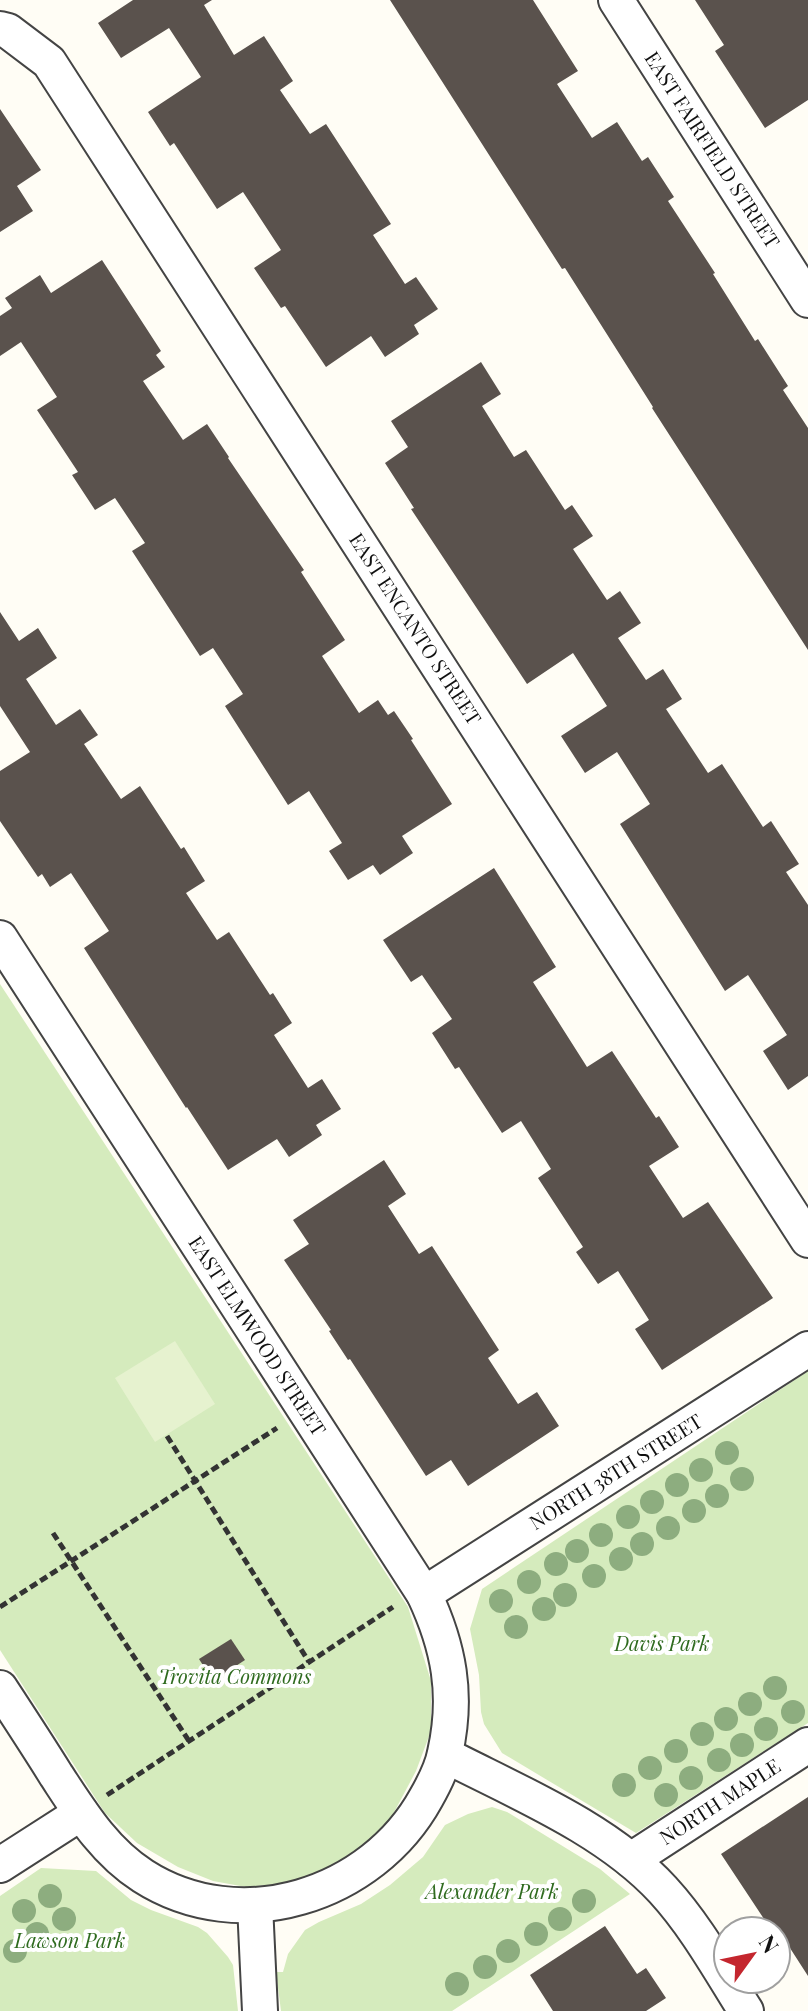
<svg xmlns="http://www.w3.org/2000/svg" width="808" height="2011" viewBox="0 0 808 2011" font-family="'Playfair Display',serif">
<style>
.green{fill:#d5ebbd}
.pitch{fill:#e6f2cf}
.building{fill:#5a524d}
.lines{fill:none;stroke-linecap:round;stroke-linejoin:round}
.minor-casing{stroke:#444;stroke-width:38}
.path{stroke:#333;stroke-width:5;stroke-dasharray:8 4;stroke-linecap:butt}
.minor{stroke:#fff;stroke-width:34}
.tree{fill:#8dad7f}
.labels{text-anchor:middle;stroke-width:8;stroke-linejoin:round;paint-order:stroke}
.street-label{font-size:20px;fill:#111;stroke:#fff}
.park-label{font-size:20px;font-style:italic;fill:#2f6b1f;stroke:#fff}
</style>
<rect width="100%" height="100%" fill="#fffdf5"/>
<g class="green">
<path d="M0,984L408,1607L431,1681V1731L416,1771L391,1818L356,1852L324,1870L290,1883L246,1887L213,1881L178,1867L137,1843L105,1813L0,1650Z"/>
<path d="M808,1371V1723L636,1833L502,1753L484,1724L481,1712L479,1675L470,1629L482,1589Z"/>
<path d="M492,1807L507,1812L600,1869L630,1894L452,2011H281L276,1972H283L288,1954L305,1930L319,1922L361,1904L390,1885L423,1857L445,1825L468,1814Z"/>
<path d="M41,1868L96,1871L131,1900L151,1910L198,1927L207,1933L228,1957L233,1965L238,2011H0V1896Z"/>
</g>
<path class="pitch" d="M175,1341L215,1404L155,1442L115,1378Z"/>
<g class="building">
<path d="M133,0H212L204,5L234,55L264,36L293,81L280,90L310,134L326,124L391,224L373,235L405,284L416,277L438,309L414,325L419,334L385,357L371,336L326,367L285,306L281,308L254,268L281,250L243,192L217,209L174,143L170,146L148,112L201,77L169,28L121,58L98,23Z"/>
<path d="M390,0H533L578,71L557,84L592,138L617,122L642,161L648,157L674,197L668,201L715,273L713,274L755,341L758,339L788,386L783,390L808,428V650L652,408L653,407L565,268L562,269Z"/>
<path d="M695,0H808V100L765,128L715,51L724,45Z"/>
<path d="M0,109L41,170L17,186L33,211L0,232Z"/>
<path d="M102,260L161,351L156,355L165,367L143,381L183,440L207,424L229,457L228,458L304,570L301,572L345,640L322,656L359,713L378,700L388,715L394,711L413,739L411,740L452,804L402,836L413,853L380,875L373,865L348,880L329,851L342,843L309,791L288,805L225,706L243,694L213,648L200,656L132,551L145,543L115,498L95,510L72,475L78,472L37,410L57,397L21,342L0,356V316L12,308L5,298L40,275L51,293Z"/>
<path d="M481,362L501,394L482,406L514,457L526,450L565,510L572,505L593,536L573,549L607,600L620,591L641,623L618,638L646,680L663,669L682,699L666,709L708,773L722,764L763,827L771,821L799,864L786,872L808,905V1076L788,1090L763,1051L787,1035L748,975L725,991L620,824L650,804L617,752L585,773L561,736L607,706L573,653L527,684L411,509L414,508L385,463L408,447L391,421Z"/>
<path d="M0,612L19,641L38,628L57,658L26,679L56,725L80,709L98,735L84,744L121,799L140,786L181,849L184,847L205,881L186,893L217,940L229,932L270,995L273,993L292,1023L274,1035L308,1088L322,1079L341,1109L316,1125L322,1135L289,1157L277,1139L228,1170L187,1107L186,1108L84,948L109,931L71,873L50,887L42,874L38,877L0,821V771L30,752L0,706Z"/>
<path d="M494,868L556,967L533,982L587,1067L612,1051L656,1118L659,1116L679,1147L649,1166L683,1218L708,1202L773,1298L662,1370L635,1329L649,1320L618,1271L598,1284L576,1252L583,1247L538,1178L551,1169L521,1121L502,1133L459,1067L455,1069L432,1033L452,1019L422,975L411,982L383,940Z"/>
<path d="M384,1160L406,1194L388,1206L419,1254L432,1246L499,1350L488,1358L518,1404L537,1392L559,1426L468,1486L451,1460L426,1476L350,1359L348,1360L329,1331L331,1330L284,1260L309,1244L293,1220Z"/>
<path d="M231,1639L245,1660L213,1681L199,1659Z"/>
<path d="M808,1797V1976L779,1931H772L721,1854Z"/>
<path d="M605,1926L637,1974L646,1968L666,1998L646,2011H553L530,1975Z"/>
</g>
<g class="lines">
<g class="minor-casing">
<g id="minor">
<path d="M616,0L808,300"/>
<path d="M0,29L8,31L49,62L808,1240"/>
<path d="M0,938L424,1594C449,1647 458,1695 445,1753C442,1769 434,1784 426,1798C372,1896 240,1938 143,1876C104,1851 81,1813 56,1775C38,1746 19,1717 0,1688"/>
<path d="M424,1594L808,1349"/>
<path d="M445,1755C517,1792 607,1829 663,1890C696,1926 720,1970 746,2011"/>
<path d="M631,1860L808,1745"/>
<path d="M0,1865L81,1813"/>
<path d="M255,1905L260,2011"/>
</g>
</g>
<g class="path">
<path d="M167,1436L309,1662"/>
<path d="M53,1533L189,1741"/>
<path d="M0,1607L277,1428"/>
<path d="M107,1795L393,1607"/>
</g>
<use href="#minor" class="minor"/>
</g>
<g class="tree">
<circle cx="727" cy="1453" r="12"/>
<circle cx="701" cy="1470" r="12"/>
<circle cx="742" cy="1479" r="12"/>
<circle cx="677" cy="1485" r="12"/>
<circle cx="717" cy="1496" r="12"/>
<circle cx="652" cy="1502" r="12"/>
<circle cx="694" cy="1511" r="12"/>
<circle cx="628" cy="1517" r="12"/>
<circle cx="668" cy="1528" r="12"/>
<circle cx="601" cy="1535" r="12"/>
<circle cx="642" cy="1544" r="12"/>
<circle cx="577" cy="1551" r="12"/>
<circle cx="621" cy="1559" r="12"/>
<circle cx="556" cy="1564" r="12"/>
<circle cx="594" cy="1576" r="12"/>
<circle cx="529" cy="1582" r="12"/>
<circle cx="565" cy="1595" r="12"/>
<circle cx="501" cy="1601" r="12"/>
<circle cx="544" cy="1609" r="12"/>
<circle cx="516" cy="1627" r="12"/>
<circle cx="775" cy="1688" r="12"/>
<circle cx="750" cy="1704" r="12"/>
<circle cx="793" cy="1712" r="12"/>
<circle cx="726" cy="1719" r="12"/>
<circle cx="766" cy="1729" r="12"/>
<circle cx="702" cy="1734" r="12"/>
<circle cx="742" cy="1745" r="12"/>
<circle cx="676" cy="1751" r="12"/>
<circle cx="719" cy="1760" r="12"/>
<circle cx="650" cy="1768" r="12"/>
<circle cx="691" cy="1778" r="12"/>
<circle cx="624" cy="1785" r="12"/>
<circle cx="666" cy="1795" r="12"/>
<circle cx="50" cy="1896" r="12"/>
<circle cx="584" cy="1901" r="12"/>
<circle cx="24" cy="1911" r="12"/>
<circle cx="64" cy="1919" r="12"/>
<circle cx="560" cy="1919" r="12"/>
<circle cx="37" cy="1934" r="12"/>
<circle cx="536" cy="1934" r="12"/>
<circle cx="15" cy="1951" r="12"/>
<circle cx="508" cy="1951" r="12"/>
<circle cx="485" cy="1967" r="12"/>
<circle cx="457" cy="1984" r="12"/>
</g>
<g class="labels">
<g class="street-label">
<text transform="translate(712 150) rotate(57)" y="7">EAST FAIRFIELD STREET</text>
<text transform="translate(415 629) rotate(57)" y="7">EAST ENCANTO STREET</text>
<text transform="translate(257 1336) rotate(57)" y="7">EAST ELMWOOD STREET</text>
<text transform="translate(616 1472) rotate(-32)" y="7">NORTH 38TH STREET</text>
<text transform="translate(720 1802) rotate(-33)" y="7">NORTH MAPLE</text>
</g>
<g class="park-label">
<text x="662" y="1651">Davis Park</text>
<text x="235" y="1684">Trovita Commons</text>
<text x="492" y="1899">Alexander Park</text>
<text x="70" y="1948">Lawson Park</text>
</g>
</g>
<g transform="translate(752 1955) rotate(57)"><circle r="38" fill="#ffffff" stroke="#a0a0a0" stroke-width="2"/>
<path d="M0-6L14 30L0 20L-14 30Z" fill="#c4262e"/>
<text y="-12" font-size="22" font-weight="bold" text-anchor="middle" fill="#111111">N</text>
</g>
</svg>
